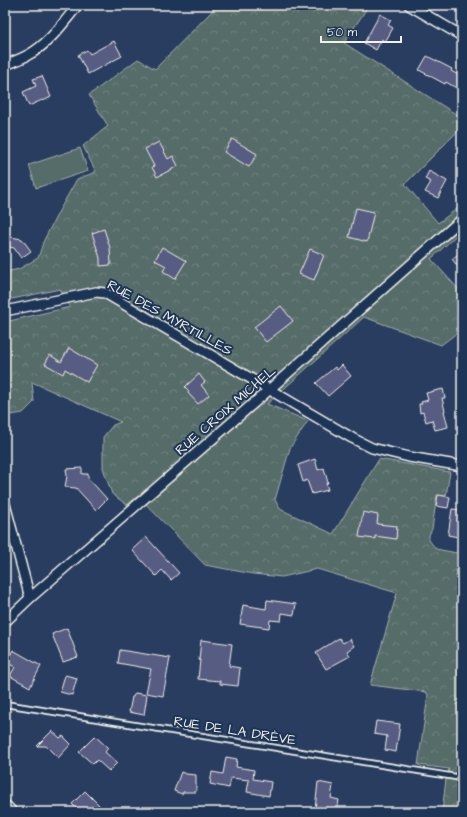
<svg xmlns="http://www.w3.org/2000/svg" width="467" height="817" viewBox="0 0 467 817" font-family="'Architects Daughter',sans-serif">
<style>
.grass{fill:#566c68;stroke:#a5aea8}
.forest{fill:url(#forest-crowns);stroke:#a5aea8}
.building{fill:#565c82;stroke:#f4f1e8}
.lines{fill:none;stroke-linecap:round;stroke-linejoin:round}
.service-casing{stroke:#f4f1e8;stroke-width:8}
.minor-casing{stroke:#f4f1e8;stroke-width:12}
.primary-casing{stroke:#f4f1e8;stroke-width:17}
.service{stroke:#1d3557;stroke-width:4.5}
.minor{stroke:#1d3557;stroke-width:9}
.primary{stroke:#1d3557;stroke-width:14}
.labels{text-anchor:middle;stroke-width:4;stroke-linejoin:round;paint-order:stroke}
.street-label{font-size:14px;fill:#f4f1e8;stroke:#1d3557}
</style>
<defs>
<pattern id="forest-crowns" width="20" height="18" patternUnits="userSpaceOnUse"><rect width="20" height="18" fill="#566c68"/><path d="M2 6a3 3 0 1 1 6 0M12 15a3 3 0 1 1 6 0" fill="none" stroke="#6f817e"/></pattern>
</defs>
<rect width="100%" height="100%" fill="#283d60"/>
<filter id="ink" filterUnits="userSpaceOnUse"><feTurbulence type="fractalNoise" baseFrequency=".025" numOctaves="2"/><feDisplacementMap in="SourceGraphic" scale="8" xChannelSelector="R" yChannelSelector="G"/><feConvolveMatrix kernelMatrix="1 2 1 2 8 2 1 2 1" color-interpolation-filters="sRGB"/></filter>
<g filter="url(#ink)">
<path class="grass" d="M80,148L88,171L36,188L29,165Z"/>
<path class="forest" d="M211,5H369L344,43L462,118V127L405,184L438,223L462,205V230L431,259L462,293V329L441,345L364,317L267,404L308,421L290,448L275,500L280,509L333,534L379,459L450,472L446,496L437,495L432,529L429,535V540L436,549L457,553L462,550V812H442L446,779L449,769L418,765L428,695L426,692L370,685L397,593L317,569L282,577L253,574L205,565L138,496L127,505L112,494L103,468V437L113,425L121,422L32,382L34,402L23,413L5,416V322L70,307L60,289L12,299L5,293V272L19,269L38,258L44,240L59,211L77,179L96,172L83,146L108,126L89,95L138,59L155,69L215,8Z"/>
<g class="building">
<path d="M380,14L391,20L388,25L393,28L385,42L382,39L376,50L364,43Z"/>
<path d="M114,41L122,56L88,74L78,55L87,50L90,54Z"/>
<path d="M427,56L452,69L451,71L462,77V83L458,89L446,82L445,84L419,70Z"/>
<path d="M42,76L51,97L43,101L42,100L29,106L23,92L36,86L33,79Z"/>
<path d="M232,139L257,154L249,167L224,152Z"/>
<path d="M159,142L168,159L173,156L178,166L157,177L152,167L154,166L145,149Z"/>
<path d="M429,171L447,181L438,198L425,192L431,182L425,179Z"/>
<path d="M356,208L374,212L367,242L349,237Z"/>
<path d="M104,229L110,248L111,265L100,266V258L92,233Z"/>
<path d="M5,236L22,239L31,251L21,258L14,248L5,246Z"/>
<path d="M162,247L186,261L175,279L163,271L166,266L155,260Z"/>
<path d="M310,249L324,255L314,280L299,274Z"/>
<path d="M462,251V272L452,259Z"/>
<path d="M281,306L293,321L266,342L254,327Z"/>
<path d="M69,348L97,365L87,382L65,369L63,374L45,364L50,355L61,362Z"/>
<path d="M342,365L351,376L328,396L316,383L335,367L337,370Z"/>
<path d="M199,374L205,382L201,385L209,395L198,404L188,393L189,391L185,387Z"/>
<path d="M443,389L445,398H442L445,411H444L448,427L435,430L432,420L426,422L423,412L420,413L419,404H422L421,402L428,400L426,393Z"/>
<path d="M315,459L318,470L324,468L328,483H326L328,490L312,494L307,480L303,482L298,465Z"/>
<path d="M82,468V474H88V478L107,499L96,510L76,488L65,487L67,476L66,469Z"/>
<path d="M438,495L450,497L448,508L436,506Z"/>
<path d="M452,509L462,510L458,537L448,535Z"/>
<path d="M363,512L378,515L377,524L397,526L396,539L375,536V539L359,537Z"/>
<path d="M146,537L179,573L171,580L162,570L156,576L132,550Z"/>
<path d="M267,600L296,604L294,615L282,613L281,621L270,620L269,628L240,624L243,605L266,609Z"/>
<path d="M67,628L78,657L63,662L52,634Z"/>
<path d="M339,638L343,643L350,639L354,646L347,651L350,656L326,669L316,653Z"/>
<path d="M201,640L232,644L229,666L240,668L238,686L220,684V681L198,679L200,660H199Z"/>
<path d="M13,650L41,666L30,687L10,676L15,667L6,662Z"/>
<path d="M120,650L170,658L163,696L146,693L151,669L118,663Z"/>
<path d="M65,675L77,678L72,695L60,692Z"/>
<path d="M135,693L147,695L144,715L129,712L132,697H133Z"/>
<path d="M376,721L400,724L396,752L385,750L387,736L374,734Z"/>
<path d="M52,731L60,738L63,736L71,744L58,758L46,746H37Z"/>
<path d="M95,736L108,748L105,752L117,763L109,771L97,760L93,764L79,752Z"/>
<path d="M226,757L237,759L236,767L254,770L253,779L271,782L269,796L247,792L249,780L231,778L229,788L210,784L212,772L223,774Z"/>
<path d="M181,772L186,774L196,775V792H183L182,794L174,791L175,788Z"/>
<path d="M318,782L333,785L331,798L339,800L337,812L315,809Z"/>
<path d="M85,791L106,812H80L72,804Z"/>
</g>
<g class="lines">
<g class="service-casing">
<path id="service" d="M5,704L462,778"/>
</g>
<g class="minor-casing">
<g id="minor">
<path d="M409,5L462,36"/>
<path d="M5,65C13,62 21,59 28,55C48,45 64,22 78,5"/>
<path d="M5,311L96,292L105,293L352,438L372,448L409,457L462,466"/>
<path d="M5,504L30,598"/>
<path d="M5,622L30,598L270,389L462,219"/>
</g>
</g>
<g class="primary-casing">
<path id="primary" d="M5,808L9,812"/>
</g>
<use href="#service" class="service"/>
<use href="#minor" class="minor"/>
<use href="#primary" class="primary"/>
</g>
</g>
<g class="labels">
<g class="street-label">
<text transform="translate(170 317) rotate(29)" y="5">RUE DES MYRTILLES</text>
<text transform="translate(225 410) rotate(-41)" y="5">RUE CROIX MICHEL</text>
<text transform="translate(235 730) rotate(9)" y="5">RUE DE LA DRÈVE</text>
</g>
</g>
<rect width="467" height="817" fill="none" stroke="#1d3557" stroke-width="20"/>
<rect x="10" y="10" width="447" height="797" fill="none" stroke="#f4f1e8" stroke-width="1.5" filter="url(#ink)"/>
<path d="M321 36v6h80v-6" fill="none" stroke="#f4f1e8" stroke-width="2"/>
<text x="327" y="36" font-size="12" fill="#f4f1e8" stroke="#1d3557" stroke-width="3" paint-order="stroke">50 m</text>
</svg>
